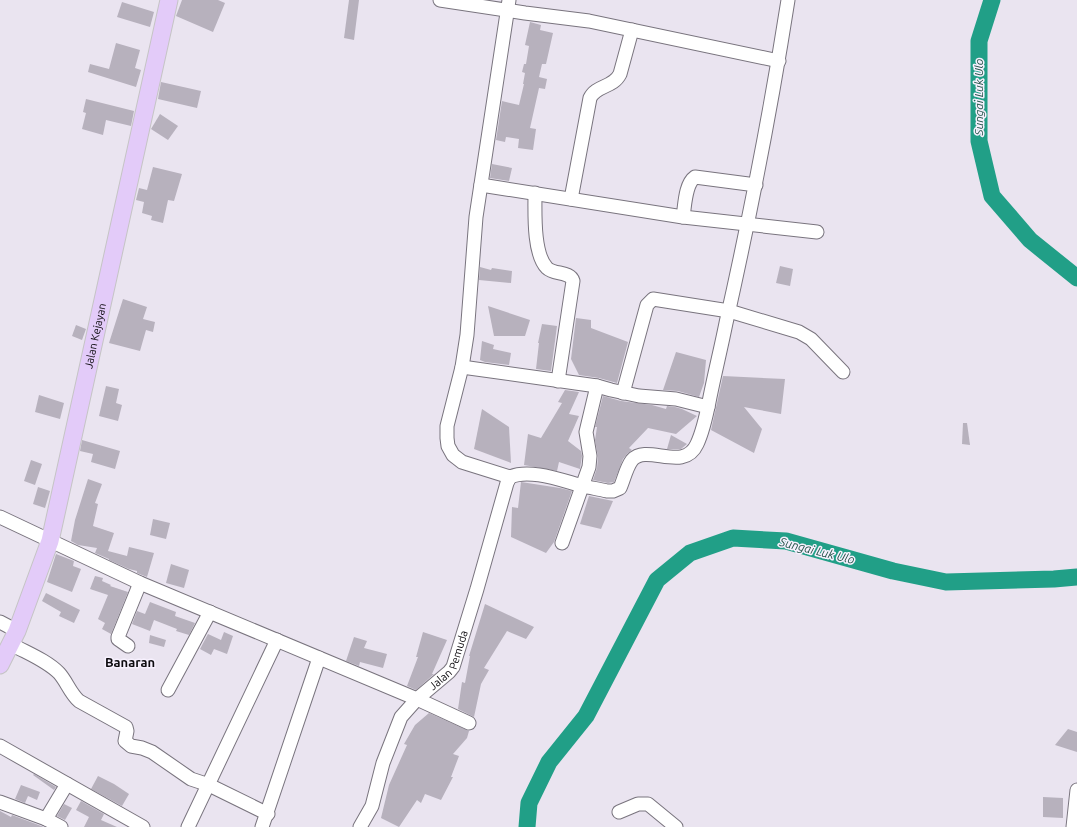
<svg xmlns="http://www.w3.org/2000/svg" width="1077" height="827" viewBox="0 0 1077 827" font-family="Ubuntu,sans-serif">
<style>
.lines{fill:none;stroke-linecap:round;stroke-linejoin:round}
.river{stroke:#219f87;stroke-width:17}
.building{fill:#b7b1bd}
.minor-casing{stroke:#79747e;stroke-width:15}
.major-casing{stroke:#c5c4c5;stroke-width:19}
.minor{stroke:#fff;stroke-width:13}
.major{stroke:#e3cbf9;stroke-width:17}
.labels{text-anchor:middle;stroke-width:3;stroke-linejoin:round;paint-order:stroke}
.street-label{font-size:11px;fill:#0d0b0f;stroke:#f7f1fe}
.water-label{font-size:12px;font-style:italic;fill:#26564b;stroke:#f7f1fe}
.quarter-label{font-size:13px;font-weight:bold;fill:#0d0b0f;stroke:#f7f1fe}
</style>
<rect width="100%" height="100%" fill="#eae4f0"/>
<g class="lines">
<g class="river">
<path d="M992,0L979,41V141L992,196L1030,240L1077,278"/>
<path d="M527,827L529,803L549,762L586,716L657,580L690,553L733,538L786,541L893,571L946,582L1054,579L1077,577"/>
</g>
</g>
<g class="building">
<path d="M182,0H218L225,3L213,32L176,16Z"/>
<path d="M349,0H359L354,40L344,38Z"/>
<path d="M122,2L154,12L150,27L117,17Z"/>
<path d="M530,22L541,25L540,30L553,33L546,64H542L539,77L547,79L545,89L539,88L530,128L536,129L533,150L518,148L519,139L506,137L505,142L496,140L502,101L519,105L524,84H523L525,73L522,72L524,64H526L529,46L525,45Z"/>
<path d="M116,43L140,50L135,68L141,70L136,87L88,72L90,64L109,69Z"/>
<path d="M161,82L201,91L197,108L158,99Z"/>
<path d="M86,99L134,111L131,126L106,120L103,135L82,129L86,113L83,112Z"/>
<path d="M160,114L178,126L168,140L151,129Z"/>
<path d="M492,164L512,168L509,181L490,178Z"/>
<path d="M153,167L182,174L174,201L168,200L163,223L151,220L152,216L142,213L144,202L136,200L139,188L147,190Z"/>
<path d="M780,266L793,269L790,286L776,283Z"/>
<path d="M480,267L491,270L492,268L512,271L511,283L479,280Z"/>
<path d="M123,299L147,307L143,319L155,322L153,332L146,330L140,351L109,343Z"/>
<path d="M488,306L530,320L525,336H494Z"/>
<path d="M576,318L591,320V328L628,342L617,383L599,378L579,375L571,359Z"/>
<path d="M542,324L557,326L551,371L536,369L539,343H538Z"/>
<path d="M76,325L86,329L82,340L72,336Z"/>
<path d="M482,341L494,345L493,349L511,353L509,365L485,362L480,360Z"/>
<path d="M676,352L706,360L704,383L699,397L678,391L663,390Z"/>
<path d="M723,376L785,379L781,414L744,407L762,429L754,453L711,430Z"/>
<path d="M106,386L119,389L116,403L122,405L118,421L99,416Z"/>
<path d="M565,390L579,392L569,414L579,416L568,441L581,451L582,456L580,469L559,462L557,471L524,465L528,434L541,438L562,403L558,402Z"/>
<path d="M39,395L64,403L60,419L35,412Z"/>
<path d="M603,396L621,401L652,405L666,409L667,406L675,407L682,409L697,416L676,434L648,428L629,448L632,450L627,454L623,459L614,482L608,483L593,480L597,468L598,457L595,440L597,427H595Z"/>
<path d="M482,409L509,427L511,463L474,449Z"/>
<path d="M963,423H967L970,445L962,444Z"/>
<path d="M671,435L687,444L681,449H667Z"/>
<path d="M82,440L120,451L115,469L91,462L93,454L80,451Z"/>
<path d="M31,460L42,464L35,485L24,481Z"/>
<path d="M88,479L102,484L95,503L98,504L93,526L114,533L108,551L127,556L129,547L154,553L147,577L137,573V571L129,569L109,560V559L95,553L97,548L78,545L71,541L75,520Z"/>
<path d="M521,482L560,488L572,491L554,542L546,553L511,537L512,507L518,508Z"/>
<path d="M38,487L50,491L45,508L33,504Z"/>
<path d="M589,496L613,501L601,529L580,524Z"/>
<path d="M153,519L170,523L166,539L150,535Z"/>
<path d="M56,554L74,561L73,566L81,569L72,592L47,582Z"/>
<path d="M171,564L189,570L184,588L166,583Z"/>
<path d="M95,576L103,578L102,581L111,585L110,586L128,592L111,634L102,629L105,623L98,619L108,595L90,589Z"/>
<path d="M46,593L80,610L74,623L59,616L61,612L42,601Z"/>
<path d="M150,602L176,612L175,616L195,623L189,635L176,631L177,629L154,620L150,631L132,624L137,611L145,614Z"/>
<path d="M485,604L534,627L526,639L507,631L484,668L489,670L481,684L474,717L458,709L462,682L465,683L470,656H469Z"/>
<path d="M224,632L233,636L227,654L214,649L211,655L200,649L208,634L221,640Z"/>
<path d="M423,632L447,640L432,674H434L416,690L407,686L418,657H416Z"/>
<path d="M150,635L166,640L164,647L149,643Z"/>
<path d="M354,637L367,641L364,648L387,654L383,668L360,662L359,666L346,661Z"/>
<path d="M429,713L469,731L467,738L453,754L459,756L451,777H453L441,800L425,794L421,803L417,800L399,827L381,818L389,785L407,745L404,744L415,725Z"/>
<path d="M1068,729L1077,732V752L1055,745Z"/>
<path d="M34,774L56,787L54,790L33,775Z"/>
<path d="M98,776L114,784L129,794L122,806L91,789Z"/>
<path d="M21,785L40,792L37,800L28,796L25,803L15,799Z"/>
<path d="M1043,797L1063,798V818L1043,817Z"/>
<path d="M81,801L104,814L101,820L117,827H84L89,817L76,810Z"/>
<path d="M64,804L72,808L65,820L57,816Z"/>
<path d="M0,811L11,817L12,815L44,827H0Z"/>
</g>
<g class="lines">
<g class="minor-casing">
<g id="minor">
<path d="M440,0L525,13L589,21L779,61"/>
<path d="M509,0L476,217L467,335L462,367L447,426V438L448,446L453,455L462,462L510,477C530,468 563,481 583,486C591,488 599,489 607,491H613L620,488C624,479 626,468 632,460C647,443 684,473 697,444C704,429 707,412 710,397C715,372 721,348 726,323C750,216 771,109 788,0"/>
<path d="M481,185L683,217L817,232"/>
<path d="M535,193C535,212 533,254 547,268C554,275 570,271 573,281L558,381"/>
<path d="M571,199L590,98C596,85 613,88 620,74L632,30"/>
<path d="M683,217C685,205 685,184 695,177L756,185"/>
<path d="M462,367L597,386L611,390L639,396L676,399L708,407"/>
<path d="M623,393L647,305L653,299L729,311L799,332L811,339L843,372"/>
<path d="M0,517L140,583L417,699L469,723"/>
<path d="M562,543L589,467L590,456L586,432L597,386"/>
<path d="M0,622L17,631"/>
<path d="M11,644C27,653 46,660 59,673C67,682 70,693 79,701L126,727L127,731L125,741L131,746L142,748L152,752L191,779L209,785L268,814"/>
<path d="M128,646L118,639V637L140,583"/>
<path d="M168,690L210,612"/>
<path d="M0,746L143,827"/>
<path d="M0,802L46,819L61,827"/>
<path d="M619,812L638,804H648L676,827"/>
<path d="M46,819L67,784"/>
<path d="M188,827L277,640"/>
<path d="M262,827L319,658"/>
<path id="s1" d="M360,827L372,806L383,763L401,717L417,699L449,672L453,667L477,589L507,483L510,477"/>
<path d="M1073,827L1077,790"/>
</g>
</g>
<g class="major-casing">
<g id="major">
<path id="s2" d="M0,665L17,631L50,541L169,0"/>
</g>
</g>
<use href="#minor" class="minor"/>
<use href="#major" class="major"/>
</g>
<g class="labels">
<g class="street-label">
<text dy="4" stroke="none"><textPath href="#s2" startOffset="344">Jalan Kejayan</textPath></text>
<text dy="4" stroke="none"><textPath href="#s1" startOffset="194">Jalan Pemuda</textPath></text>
</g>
<g class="water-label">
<text transform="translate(979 97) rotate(-90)" y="4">Sungai Luk Ulo</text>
<text transform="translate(817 551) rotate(14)" y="4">Sungai Luk Ulo</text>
</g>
<g class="quarter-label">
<text x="130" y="667">Banaran</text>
</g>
</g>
</svg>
